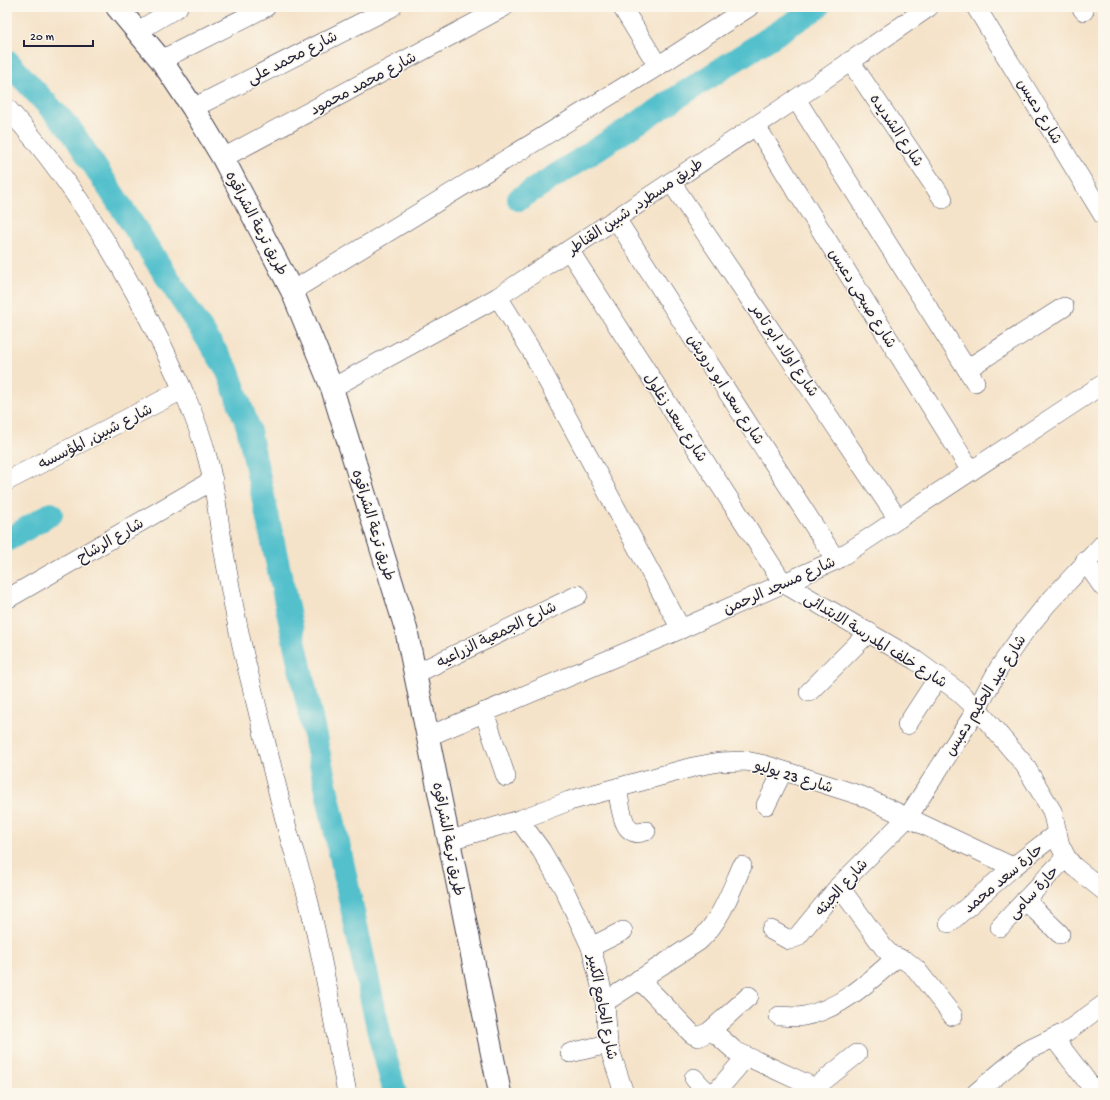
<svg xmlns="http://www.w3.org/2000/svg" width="1110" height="1100" viewBox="0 0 1110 1100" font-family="'Gochi Hand','Playpen Sans Arabic',sans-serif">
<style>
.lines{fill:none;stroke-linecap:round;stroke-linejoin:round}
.canal{stroke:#53c0cc;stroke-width:24}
.minor-casing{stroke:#423f50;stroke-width:20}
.tertiary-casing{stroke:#423f50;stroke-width:24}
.minor{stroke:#fff;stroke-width:19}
.tertiary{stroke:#fff;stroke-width:22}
.labels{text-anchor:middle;stroke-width:3;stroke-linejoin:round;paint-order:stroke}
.street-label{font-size:15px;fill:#22223b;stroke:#fbf7ec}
</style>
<rect width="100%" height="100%" fill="#fbf7ec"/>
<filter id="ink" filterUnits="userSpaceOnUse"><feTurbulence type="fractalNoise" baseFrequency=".025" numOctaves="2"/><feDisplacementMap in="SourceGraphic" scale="8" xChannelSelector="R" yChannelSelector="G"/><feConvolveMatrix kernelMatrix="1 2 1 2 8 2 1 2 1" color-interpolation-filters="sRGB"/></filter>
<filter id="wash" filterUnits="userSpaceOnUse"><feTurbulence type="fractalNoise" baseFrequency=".012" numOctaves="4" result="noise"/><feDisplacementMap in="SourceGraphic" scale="16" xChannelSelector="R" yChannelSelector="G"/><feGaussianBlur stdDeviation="0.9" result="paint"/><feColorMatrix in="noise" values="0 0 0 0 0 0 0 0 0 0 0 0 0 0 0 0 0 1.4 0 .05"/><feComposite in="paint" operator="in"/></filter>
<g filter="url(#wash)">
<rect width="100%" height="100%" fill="#f5e3c9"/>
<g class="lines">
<g class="canal">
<path d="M7,61L71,130L227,369L248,427L380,1037L395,1093"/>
<path d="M519,199L818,7"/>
<path d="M7,540L51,514"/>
</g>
</g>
</g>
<g filter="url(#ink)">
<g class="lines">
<g class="minor-casing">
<g id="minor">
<path d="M622,7L658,66"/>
<path d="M976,7L1103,215"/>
<path d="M1081,7L1084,11"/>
<path d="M138,31L178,7"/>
<path d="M161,60L266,7"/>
<path d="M850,61L943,199"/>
<path d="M796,99L975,382"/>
<path d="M7,108C72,179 121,261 163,347C180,383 198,421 208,460C214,483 217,506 220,528C227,572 235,616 245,659C259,714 272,769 286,824C292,848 301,871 307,895C324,961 334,1027 347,1093"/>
<path d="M193,108L392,7"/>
<path d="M756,126L971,471"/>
<path d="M223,158L504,7"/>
<path d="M671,182L898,519"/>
<path d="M616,219L836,560"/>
<path d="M569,250L783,583L915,660L959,692L977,709L1024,764L1052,811L1060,845L1066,857L1073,866L1103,890"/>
<path d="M292,291L658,66L749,7"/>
<path d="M498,297L531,350L681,629"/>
<path d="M967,369L1064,307"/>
<path d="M332,388L498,297L796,99L929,7"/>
<path d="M7,481L182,390"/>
<path d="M1085,561L1103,587"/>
<path d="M7,599L213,480"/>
<path d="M415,674L578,595"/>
<path d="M809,692L869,632"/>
<path d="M484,712L506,777"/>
<path d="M907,725L939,676"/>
<path d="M429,736L681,629L836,560L1103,384"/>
<path d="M617,788C621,805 621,841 646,831"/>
<path d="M766,805L783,771"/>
<path d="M519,820L541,850L564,889L591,947L605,1002L608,1044L624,1093"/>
<path d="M450,840L519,820L569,801L693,767L719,762L746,761L765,765L862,796L1013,867"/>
<path d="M839,886L884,948L892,956L906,961L916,969L953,1016"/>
<path d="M1025,900L1060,934"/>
<path d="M949,923L1013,867L1057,833"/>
<path d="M1000,927L1066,857"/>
<path d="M771,930L789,940L797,937L839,886L908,817L977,709L999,668L1022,635L1047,604L1103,544"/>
<path d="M591,947L623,931"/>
<path d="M639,979L692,1034L698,1037L709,1032L716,1034L735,1051L811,1086H817L857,1054"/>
<path d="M605,1002L699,941C721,920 730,893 742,866"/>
<path d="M779,1016C787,1016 796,1018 804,1016C841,1009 870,981 897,957"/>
<path d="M709,1032L749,996"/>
<path d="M1054,1038L1096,1093"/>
<path d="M570,1053L608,1044"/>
<path d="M694,1078C701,1086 705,1093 716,1092L746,1057"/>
<path d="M976,1093L1026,1051L1066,1032L1103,1005"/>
</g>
</g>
<g class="tertiary-casing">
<path id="tertiary" d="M117,7L161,60L193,108L223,158L292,291L332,388L406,629L500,1093"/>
</g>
<use href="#minor" class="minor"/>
<use href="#tertiary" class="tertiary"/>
</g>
</g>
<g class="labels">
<g class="street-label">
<text transform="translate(292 57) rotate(-27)" y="5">شارع محمد على</text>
<text transform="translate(363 83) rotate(-28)" y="5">شارع محمد محمود</text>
<text transform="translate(1040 111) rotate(59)" y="5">شارع دعبس</text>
<text transform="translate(897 130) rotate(56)" y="5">شارع الشديده</text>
<text transform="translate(635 206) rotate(-34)" y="5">طريق مسطرد, شبين القناطر</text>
<text transform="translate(257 223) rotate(62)" y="5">طريق ترعة الشراقوه</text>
<text transform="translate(863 298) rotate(58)" y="5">شارع صبحى دعبس</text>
<text transform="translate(785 350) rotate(56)" y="5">شارع اولاد ابو تامر</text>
<text transform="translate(726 389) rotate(57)" y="5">شارع سعد ابو درويش</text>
<text transform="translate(676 417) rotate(57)" y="5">شارع سعد زغلول</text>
<text transform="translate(95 436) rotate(-27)" y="5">شارع شبين, المؤسسه</text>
<text transform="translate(374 525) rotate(73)" y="5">طريق ترعة الشراقوه</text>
<text transform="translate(110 540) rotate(-30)" y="5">شارع الرشاح</text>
<text transform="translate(779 585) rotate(-24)" y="5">شارع مسجد الرحمن</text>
<text transform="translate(496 634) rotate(-26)" y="5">شارع الجمعية الزراعيه</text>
<text transform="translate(876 640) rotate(32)" y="5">شارع خلف المدرسة الابتدائى</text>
<text transform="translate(985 695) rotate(-58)" y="5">شارع عبد الحكيم دعبس</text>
<text transform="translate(794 776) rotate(17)" y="5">شارع 23 يوليو</text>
<text transform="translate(449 839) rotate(79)" y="5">طريق ترعة الشراقوه</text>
<text transform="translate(1003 878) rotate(-40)" y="5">حارة سعد محمد</text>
<text transform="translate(841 887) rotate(-48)" y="5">شارع الجبثه</text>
<text transform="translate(1033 892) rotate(-47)" y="5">حارة سامى</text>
<text transform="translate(603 1007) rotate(79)" y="5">شارع الجامع الكبير</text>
</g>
</g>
<rect width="1110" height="1100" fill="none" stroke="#fbf7ec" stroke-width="24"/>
<path d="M24 40v6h69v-6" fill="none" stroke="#22223b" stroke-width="2"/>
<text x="30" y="40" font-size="12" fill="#22223b" stroke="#fbf7ec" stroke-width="3" paint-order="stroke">20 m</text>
</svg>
